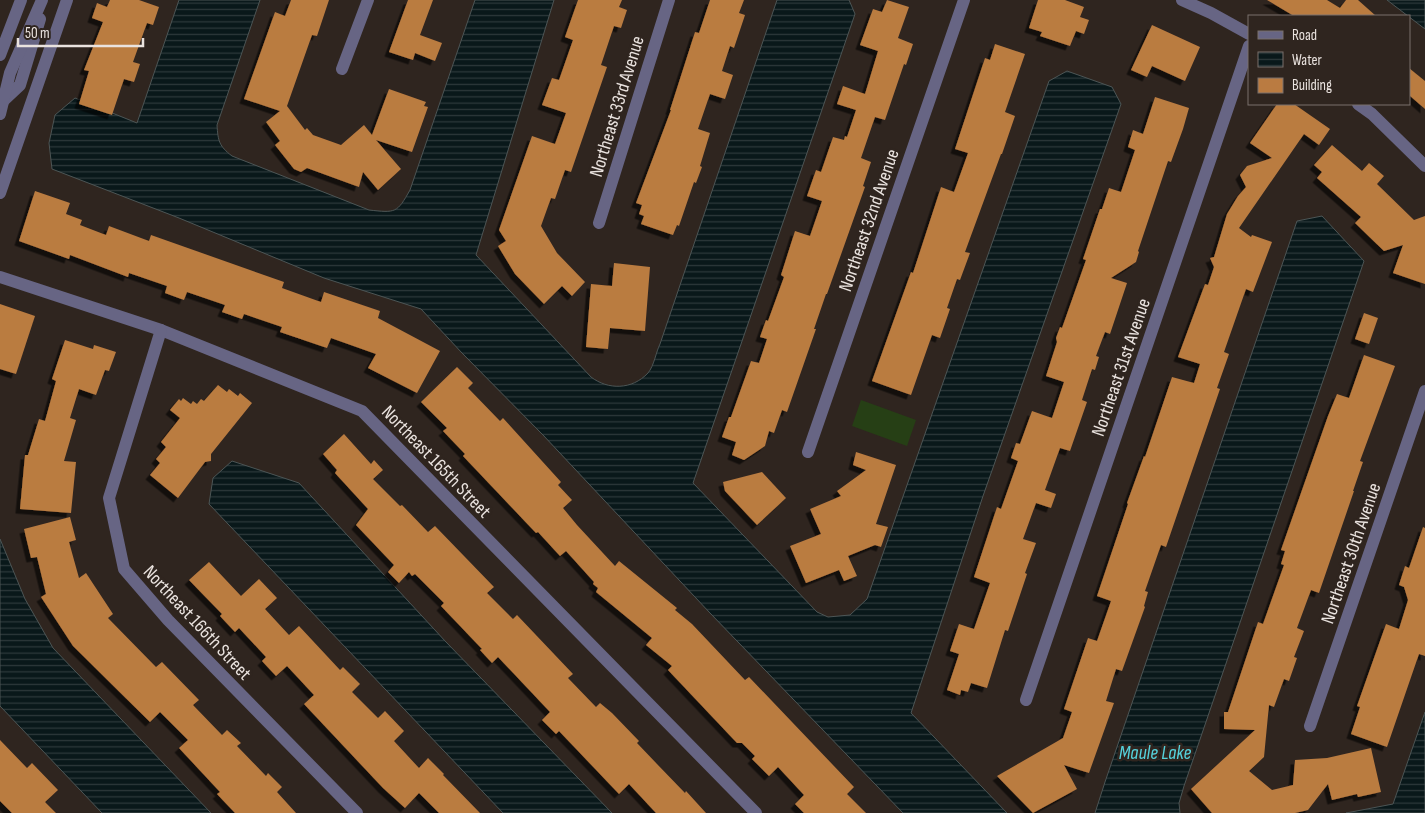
<svg xmlns="http://www.w3.org/2000/svg" width="1425" height="813" viewBox="0 0 1425 813" font-family="'Sofia Sans Condensed',sans-serif">
<style>
.green{fill:#263f15}
.water{fill:url(#water-rules);stroke:#4c5555}
.building{fill:#ba7b41;filter:url(#shadow)}
.lines{fill:none;stroke-linecap:round;stroke-linejoin:round}
.street{stroke:#676584;stroke-width:12}
.labels{text-anchor:middle;stroke-width:5;stroke-linejoin:round;paint-order:stroke}
.street-label{font-size:19px;fill:#eae3df;stroke:#2f251f}
.water-label{font-size:20px;font-style:italic;fill:#56d3dd;stroke:#2f251f}
</style>
<defs>
<pattern id="water-rules" width="6" height="5" patternUnits="userSpaceOnUse" patternTransform="scale(1.25)"><rect width="6" height="5" fill="#09181a"/><path d="M0 2.5h6" fill="none" stroke="#2d393b"/></pattern>
<filter id="shadow"><feDropShadow dx="-4.5" dy="4.5" stdDeviation="0" flood-color="#0009"/></filter>
</defs>
<rect width="100%" height="100%" fill="#2f251f"/>
<path class="green" d="M861,400L916,420L907,446L852,426Z"/>
<g class="water">
<path d="M179,0H260L217,125C218,141 219,146 232,156L369,210C396,213 397,213 410,190L475,0H554L476,255L591,377C608,390 632,390 648,373C654,366 656,352 660,344L777,0H849L855,14L693,483L817,612L828,617L850,615L867,599L1049,81L1067,71L1112,87L1121,104L983,496L911,713L1007,813H903L710,613L543,435L462,353L421,309L324,278L179,218L52,169L49,143L55,115L75,98L137,123Z"/>
<path d="M1387,0H1425V29Z"/>
<path d="M1322,216L1364,261L1184,786L1179,803L1180,813H1095L1105,782L1297,221Z"/>
<path d="M232,461L299,483L446,642L612,813H503L209,504L213,478Z"/>
<path d="M0,539L25,599L53,648L211,813H102L0,706Z"/>
<path d="M1425,712V813H1346L1393,804Z"/>
</g>
<g class="building">
<path d="M110,0H139L159,7L153,25L147,23L133,62L140,64L134,82L124,79L112,115L79,104L89,71L84,70L103,22L92,18L97,3L107,7Z"/>
<path d="M291,0H329L317,36L312,35L287,106L305,130L307,128L313,135L341,145L364,125L372,135L389,89L426,102L424,106L428,107L412,152L376,140L401,169L378,190L363,172L359,187L307,168L301,172L294,169L275,145L280,141L266,122L280,111L244,99L275,12L285,16Z"/>
<path d="M408,0H433L420,35L442,43L435,61L415,53L413,60L389,52Z"/>
<path d="M578,0H622L619,7L627,10L621,28L614,26L601,65L607,67L571,172L565,170L555,199L551,198L541,226L557,253L585,282L572,296L562,286L544,304L515,274L498,246L506,241L499,230L532,136L555,144L566,113L542,105L552,78L559,80L573,40L565,37Z"/>
<path d="M710,0H744L739,13L745,15L734,48L730,46L722,71L733,75L725,99L710,94L698,129L710,133L700,166L702,167L696,183L694,182L679,226L677,225L673,235L641,224L644,216L639,214L642,205L636,203L671,110H670L695,32L699,33Z"/>
<path d="M887,0L909,7L898,38L913,44L906,65L904,64L885,120L875,117L861,158L871,162L863,186L865,187L827,294H826L814,329H816L787,412L782,410L774,433L769,431L765,446L744,460L732,455L736,442L722,437L729,417H731L751,361L759,363L767,339L760,337L766,320L768,321L784,277L781,275L795,231L810,236L822,201L807,196L816,170L821,172L833,137L844,140L845,136L847,137L856,110L837,104L843,86L865,94L878,51L860,45L873,9L882,12Z"/>
<path d="M1038,0H1065L1084,7L1080,17L1089,20L1084,34L1076,31L1070,46L1040,36L1042,32L1029,28Z"/>
<path d="M1267,0H1327L1340,8L1346,0H1358L1376,16H1294Z"/>
<path d="M1152,25L1200,47L1185,81L1152,66L1147,77L1131,70Z"/>
<path d="M995,44L1025,54L1005,112L1015,116L1002,154H1001L965,252L970,253L960,280L957,279L947,308L950,309L940,338L932,335L911,395L872,381L911,272L913,273L941,187L954,192L968,153L955,149L985,58L990,60Z"/>
<path d="M1409,68L1425,81V109L1409,95Z"/>
<path d="M1155,97L1189,108L1183,129L1171,162L1168,161L1138,251L1139,252L1136,262L1111,278L1127,283L1110,334L1105,332L1096,356L1099,357L1095,370L1092,369L1082,400L1087,402L1070,451L1060,448L1045,490L1056,494L1051,508L1036,503L1023,539L1036,543L1025,573L1027,574L1008,631L1005,630L987,688L971,683L968,692L961,690L960,695L947,690L959,654L950,651L959,624L974,629L990,583L974,577L997,507L1001,509L1018,461L1011,458L1016,443L1020,444L1032,411L1052,418L1064,382L1046,376L1057,342L1056,338L1060,327L1062,328L1086,260L1083,259L1100,209H1102L1109,188L1121,192L1135,150L1128,147L1133,130L1143,134Z"/>
<path d="M1277,104H1294L1330,129L1319,145L1304,134L1239,228L1251,237L1252,235L1272,242L1253,292L1246,289L1224,352L1229,354L1217,388L1220,389L1166,547L1161,545L1145,591L1148,592L1144,606L1145,607L1122,671L1116,669L1106,701L1114,703L1089,773L1064,765L1077,789L1033,813L997,776L1063,738L1072,712L1064,709L1088,638L1097,641L1111,601L1097,596L1128,504L1127,503L1144,456L1145,457L1172,377L1194,383L1200,364L1178,357L1205,284L1208,285L1214,267L1210,258L1214,257L1227,214L1238,196L1246,187L1240,175L1247,166L1272,158L1250,143Z"/>
<path d="M1332,145L1362,171L1369,163L1384,176L1377,184L1414,220L1425,216V284L1393,273L1403,245L1384,251L1355,223L1361,217L1317,178L1322,172L1314,165Z"/>
<path d="M35,191L70,203L66,214L82,220L80,225L106,235L109,226L149,241L151,235L284,282L282,288L321,302L324,292L380,311L378,318L440,351L417,393L368,368L376,354L331,338L327,348L280,332L282,327L244,314L242,319L222,312L225,305L187,292L184,300L165,293L167,286L129,273L128,277L70,255L69,259L19,241Z"/>
<path d="M614,263L650,267L645,331L610,328L608,349L586,347L591,284L612,286Z"/>
<path d="M0,304L35,316L16,374L0,369Z"/>
<path d="M1364,313L1378,318L1369,344L1355,339Z"/>
<path d="M65,340L93,349L94,345L116,352L109,371L105,370L96,395L79,389L70,418L76,420L64,461L76,462L71,513L20,509L25,455H28L39,419L45,421L56,381L52,379Z"/>
<path d="M1364,355L1395,366L1360,461L1363,462L1353,491H1354L1319,593L1311,590L1297,628L1304,631L1294,657L1297,658L1289,681L1284,679L1274,707L1269,705L1264,757L1249,771L1272,790L1293,785L1295,760L1327,758L1371,748L1381,792L1358,797L1357,794L1332,800L1328,784L1308,810L1295,813H1212L1191,789L1255,730L1224,729V712H1228L1258,622L1263,624L1284,565L1281,564L1285,551L1281,550L1328,416L1337,394L1349,398Z"/>
<path d="M457,367L473,383L468,388L500,421L503,418L561,482L558,485L572,500L563,508L577,525L615,566L619,561L677,608L675,610L692,624L745,680L749,677L854,787L847,794L866,813H804L795,804L804,795L778,767L769,776L752,759L755,756L742,743H737L668,670L672,666L646,645L652,638L596,592L598,588L593,584L594,582L566,551L560,556L538,532L536,533L463,456L465,454L443,431L447,428L421,402Z"/>
<path d="M218,385L227,392L229,389L238,396L240,393L252,403L211,454V461L205,462L178,498L150,475L160,463L156,459L166,447L161,442L180,418L170,410L179,399L181,401L183,398L191,404L193,401L197,404L201,399L204,401Z"/>
<path d="M344,434L371,464L374,460L383,470L373,479L400,506L402,505L428,532L435,526L494,587L487,593L513,619L517,615L573,674L568,678L596,707L600,703L612,713L639,741L637,743L657,764L685,793L686,791L706,813H656L629,784L619,794L559,731L556,734L542,720L550,712L498,657L492,663L480,650L482,649L441,606L444,603L415,574L412,576L409,572L399,583L388,572L394,565L356,525L368,509L335,473L337,470L323,454Z"/>
<path d="M856,452L896,465L876,524L888,527L881,547L875,545L848,556L857,576L844,581L839,570L806,583L790,546L821,534L810,509L841,496L837,491L866,470L853,465Z"/>
<path d="M762,472L786,498L757,525L725,491L723,482Z"/>
<path d="M70,517L76,540L69,542L79,578L86,573L113,614L108,618L156,667L162,662L199,700L193,705L222,735L227,730L241,743L237,746L266,776L268,773L282,787L277,792L296,813H235L217,794L220,792L179,748L188,740L160,712L150,722L73,646L41,597L46,594L37,557L31,558L24,529Z"/>
<path d="M1423,527L1425,528V656L1419,654L1387,747L1351,734L1360,707L1357,706L1386,624L1399,629L1408,600L1404,587L1399,585L1405,566L1409,568Z"/>
<path d="M209,562L241,596L259,579L277,598L265,609L289,635L299,626L340,670L343,667L360,684L352,692L378,718L385,711L404,731L394,741L419,768L428,758L444,774L443,775L480,813H439L419,793L405,808L383,788L304,704L314,695L287,666L276,676L262,661L266,657L239,628L235,632L220,616L222,614L189,580Z"/>
<path d="M0,740L27,768L32,763L58,790L45,802L56,813H12L0,801Z"/>
</g>
<g class="lines">
<g class="street">
<path d="M1182,0L1211,13L1249,34"/>
<path d="M0,55L21,0"/>
<path d="M342,69L368,0"/>
<path d="M4,100L20,85L40,19"/>
<path d="M1358,104L1372,114L1425,166"/>
<path d="M0,114L10,73L42,0"/>
<path d="M0,193L67,0"/>
<path d="M599,223L669,0"/>
<path d="M0,277L161,330L362,411L756,813"/>
<path d="M161,330L109,498L124,569L168,620L357,813"/>
<path d="M808,452L964,0"/>
<path d="M1026,700L1249,46"/>
<path d="M1310,726L1425,391"/>
</g>
</g>
<g class="labels">
<g class="street-label">
<text transform="translate(616 106) rotate(-73)" y="7">Northeast 33rd Avenue</text>
<text transform="translate(868 220) rotate(-71)" y="7">Northeast 32nd Avenue</text>
<text transform="translate(1120 367) rotate(-71)" y="7">Northeast 31st Avenue</text>
<text transform="translate(437 461) rotate(46)" y="7">Northeast 165th Street</text>
<text transform="translate(1350 553) rotate(-71)" y="7">Northeast 30th Avenue</text>
<text transform="translate(198 622) rotate(47)" y="7">Northeast 166th Street</text>
</g>
<g class="water-label">
<text x="1155" y="759">Maule Lake</text>
</g>
</g>
<rect x="1248" y="15" width="162" height="90" fill="#2f251f" stroke="#7a716c"/>
<rect x="1258" y="31" width="25" height="8" fill="#676584" stroke="#7a716c"/>
<text x="1292" y="40" font-size="15" fill="#eae3df">Road</text>
<rect x="1258" y="52" width="25" height="15" fill="url(#water-rules)" stroke="#7a716c"/>
<text x="1292" y="65" font-size="15" fill="#eae3df">Water</text>
<rect x="1258" y="78" width="25" height="15" fill="#ba7b41" stroke="#7a716c"/>
<text x="1292" y="90" font-size="15" fill="#eae3df">Building</text>
<path d="M18 38v8h125v-8" fill="none" stroke="#eae3df" stroke-width="2.5"/>
<text x="25" y="38" font-size="15" fill="#eae3df" stroke="#2f251f" stroke-width="4" paint-order="stroke">50 m</text>
</svg>
